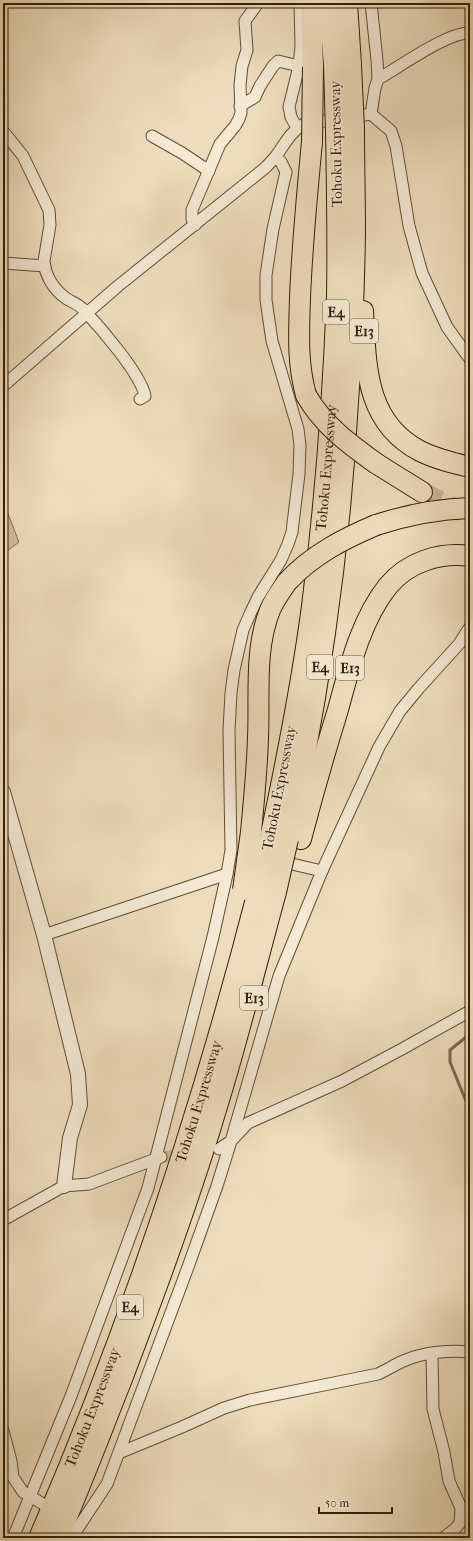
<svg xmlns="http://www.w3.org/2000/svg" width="473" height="1541" viewBox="0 0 473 1541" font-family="'IM FELL French Canon',serif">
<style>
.green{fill:#cebc9e;stroke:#806c52}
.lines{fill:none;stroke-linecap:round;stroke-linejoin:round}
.stream{stroke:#7c694e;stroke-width:3}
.minor-tunnel{stroke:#c8b798;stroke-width:11;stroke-dasharray:11 5.5;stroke-linecap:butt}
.motorway-tunnel{stroke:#c8b798;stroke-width:20;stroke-dasharray:20 10;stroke-linecap:butt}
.minor-casing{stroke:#614d33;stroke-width:13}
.tertiary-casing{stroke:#614d33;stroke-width:16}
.motorway-casing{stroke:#321d05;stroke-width:22}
.minor{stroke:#f4e9d4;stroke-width:11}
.tertiary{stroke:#f4e9d4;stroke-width:14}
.motorway{stroke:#eeddbd;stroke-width:20}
.motorway-bridge-casing{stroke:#321d05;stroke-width:22;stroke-linecap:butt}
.motorway-bridge{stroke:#eeddbd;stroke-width:20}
.labels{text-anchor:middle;stroke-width:3;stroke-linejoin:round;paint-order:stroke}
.shield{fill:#f4e9d4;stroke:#6c5a43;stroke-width:1}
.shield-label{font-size:14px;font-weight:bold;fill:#321d05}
.street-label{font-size:15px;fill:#321d05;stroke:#f4e9d4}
</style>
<rect width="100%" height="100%" fill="#eeddbd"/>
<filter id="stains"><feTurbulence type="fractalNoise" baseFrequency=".005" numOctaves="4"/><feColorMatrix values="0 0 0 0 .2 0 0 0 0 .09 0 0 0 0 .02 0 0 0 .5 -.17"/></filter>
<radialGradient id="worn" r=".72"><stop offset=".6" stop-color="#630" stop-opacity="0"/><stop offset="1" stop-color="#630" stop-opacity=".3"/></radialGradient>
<path class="green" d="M3,501L19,542L3,554Z"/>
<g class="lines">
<path class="stream" d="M470,1034L450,1050V1062L470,1111"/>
<path class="minor-tunnel" d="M163,1157L186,1154"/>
<path class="motorway-tunnel" d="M422,492L463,512"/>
<g class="minor-casing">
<g id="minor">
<path d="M371,3L377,60L378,79"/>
<path d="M240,106L255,97L260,86L273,66L278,61L299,66L301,46L300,3"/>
<path d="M371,114L375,88L378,79C398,68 449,31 470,33"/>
<path d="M297,128L291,117L289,107L299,66"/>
<path d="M3,131L23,156L49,210L50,225L44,261C45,276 54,290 67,299C72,302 78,304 83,309C99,326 141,374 145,396L140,399"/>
<path d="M152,136L182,153L209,171"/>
<path d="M195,225L192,219V210L220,144L235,126L239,119L241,113L240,85L242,66L247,50L245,21L258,3"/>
<path d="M3,263L45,266"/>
<path d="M3,386L118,286L265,168C269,164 273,160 276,156C285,144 290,132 304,124L371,114L391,131L396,146L409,226L422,273L447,327L470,359"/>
<path d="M279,861L322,871"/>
<path d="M44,935L227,874"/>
<path d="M219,1149L231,1141L279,976L322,871L379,747L400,711L419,688L459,644L470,627"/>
<path d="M3,1220L64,1186L89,1184L161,1157"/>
<path d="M432,1354L433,1409L444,1452L449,1481L461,1508L460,1523L454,1530L443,1538"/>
<path d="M3,1431L11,1461L13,1477L23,1492L43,1504"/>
<path d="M119,1453L182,1427L224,1408L250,1400L378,1374C387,1370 397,1363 406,1360C424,1352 451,1350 470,1352"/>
<path d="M13,1538L71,1396L148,1188L213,937L227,874L231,850L229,730L231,693L234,670L243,630L250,614L258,597L281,560L288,544L292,532L299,474L300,445L298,429L272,341L266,300V275L273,229L286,172L281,162L276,157"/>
<path d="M75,1538L74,1534L107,1484L188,1267L217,1186L231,1141L248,1123L342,1081L402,1049L470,1011"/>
</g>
</g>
<g class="tertiary-casing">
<path id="tertiary" d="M3,792L44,935L78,1074L80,1105L70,1138L64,1186"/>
</g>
<g class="motorway-casing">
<g id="motorway">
<path d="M311,3L313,67"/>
<path d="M329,3L334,66"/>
<path d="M347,3L351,65"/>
<path d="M363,311C366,366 365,422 420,451C436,459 453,463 470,467"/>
<path d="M306,395C297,363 299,331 300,298C302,246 307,194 312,142"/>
<path d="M377,464L422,492"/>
<path d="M376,525C407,515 437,509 470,508"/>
<path d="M251,832C254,801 257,769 258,738C260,696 254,650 270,610C274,600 281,591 287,582"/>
<path id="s1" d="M271,834C287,758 302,683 312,606C325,503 333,399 337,295C338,240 337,186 336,131"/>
<path d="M288,839C319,695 340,549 348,402C352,346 354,290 355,233C355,199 354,164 354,129"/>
<path d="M301,839C312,797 324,755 337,713C349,670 360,621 388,586C408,562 439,552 470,556"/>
<path id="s2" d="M39,1538C130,1328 201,1113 258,891"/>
<path d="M58,1538C81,1485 101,1432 122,1379C157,1287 191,1195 219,1100C240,1031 257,961 276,892"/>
</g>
</g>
<use href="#minor" class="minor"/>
<use href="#tertiary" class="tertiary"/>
<use href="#motorway" class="motorway"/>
<g class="motorway-bridge-casing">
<g id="motorway-bridge">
<path d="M351,65L354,129"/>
<path d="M334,66L336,131"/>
<path d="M312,142L313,67"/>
<path d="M306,395C323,425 349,444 377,464"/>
<path d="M287,582C312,555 343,539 376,525"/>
<path d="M243,890L251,832"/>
<path d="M258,891L271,834"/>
<path d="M276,892L288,839"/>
</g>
</g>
<use href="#motorway-bridge" class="motorway-bridge"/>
</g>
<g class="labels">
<g class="shield">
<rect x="323" y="300" width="26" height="24" rx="3"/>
<rect x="350" y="319" width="28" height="24" rx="3"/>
<rect x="307" y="655" width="26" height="24" rx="3"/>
<rect x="336" y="656" width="28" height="24" rx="3"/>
<rect x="240" y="986" width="28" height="24" rx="3"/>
<rect x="117" y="1295" width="26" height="24" rx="3"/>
</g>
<g class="shield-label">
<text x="336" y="317">E4</text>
<text x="364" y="336">E13</text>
<text x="320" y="672">E4</text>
<text x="350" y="673">E13</text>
<text x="254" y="1003">E13</text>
<text x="130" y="1312">E4</text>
</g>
<g class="street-label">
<text transform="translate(336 144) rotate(-91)" y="5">Tohoku Expressway</text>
<text dy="5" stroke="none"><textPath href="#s1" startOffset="371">Tohoku Expressway</textPath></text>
<text transform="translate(279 788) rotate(-79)" y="5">Tohoku Expressway</text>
<text dy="5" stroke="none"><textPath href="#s2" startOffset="465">Tohoku Expressway</textPath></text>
<text dy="5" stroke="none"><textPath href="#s2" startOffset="141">Tohoku Expressway</textPath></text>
</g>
</g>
<rect width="473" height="1541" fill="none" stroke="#eeddbd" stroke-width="16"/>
<rect x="4" y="4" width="465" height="1533" fill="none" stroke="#321d05" stroke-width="2"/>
<rect x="8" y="8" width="457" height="1525" fill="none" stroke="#321d05"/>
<path d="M319 1507v6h73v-6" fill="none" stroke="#321d05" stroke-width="2"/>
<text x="325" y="1507" font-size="12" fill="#321d05" stroke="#f4e9d4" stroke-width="3" paint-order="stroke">50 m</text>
<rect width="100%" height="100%" filter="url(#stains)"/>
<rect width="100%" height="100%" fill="url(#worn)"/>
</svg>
